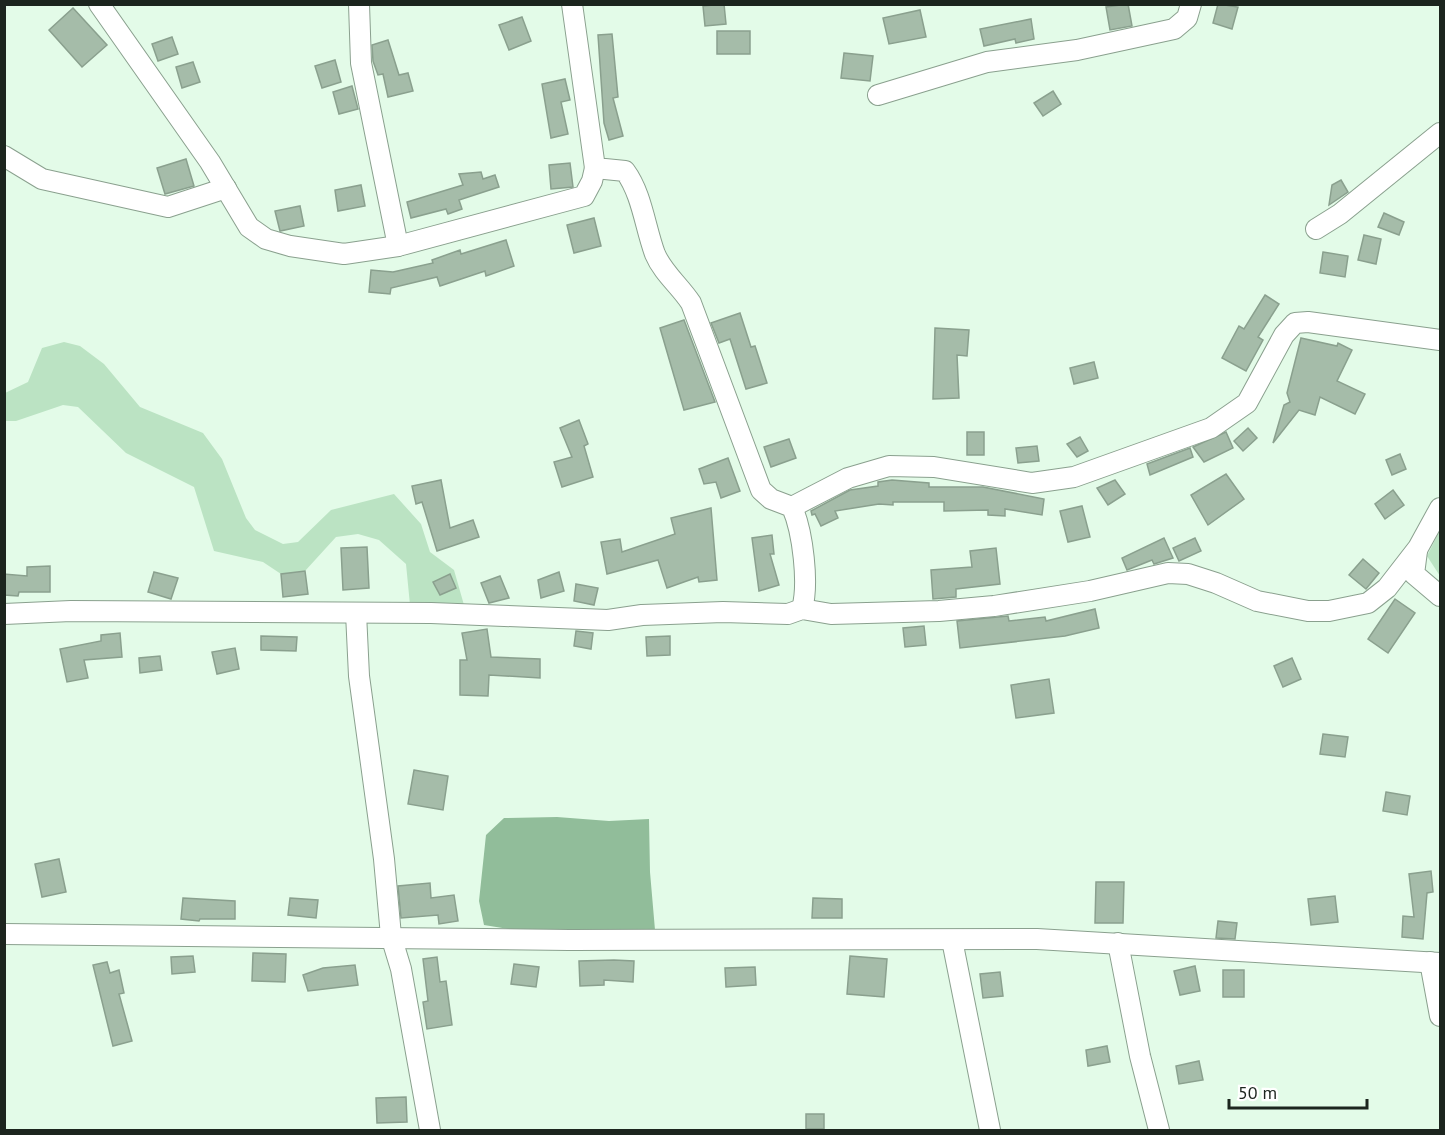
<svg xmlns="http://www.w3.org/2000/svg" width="1445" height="1135" viewBox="0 0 1445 1135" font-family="'PT Sans',sans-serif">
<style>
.green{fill:#bbe3c3}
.water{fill:#91bd9a}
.building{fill:#a5bca9;stroke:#8aa08e;stroke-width:1.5}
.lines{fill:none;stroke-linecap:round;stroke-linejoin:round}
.street-casing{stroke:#8aa08e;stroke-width:22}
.street{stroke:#fff;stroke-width:20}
</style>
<rect width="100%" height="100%" fill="#e3fbe8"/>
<g class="green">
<path d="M64,342L80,346L104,364L140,407L203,433L222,459L246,518L255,530L283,544L298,542L331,510L394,494L421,524L430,552L454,570L464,605H410L406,564L379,540L358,534L336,537L305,571L281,574L263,562L214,551L194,487L126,453L78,407L63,405L16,421H5V393L28,382L42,348Z"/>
<path d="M1440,530V576L1427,556Z"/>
</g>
<path class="water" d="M557,817L609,821L649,819L650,872L655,930H514L484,925L479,901L486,835L504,818Z"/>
<g class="building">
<path d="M724,4L726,24L705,26L703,6Z"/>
<path d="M1128,4L1132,26L1110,30L1106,7Z"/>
<path d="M1218,4L1238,7L1232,29L1213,23Z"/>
<path d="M73,8L107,45L82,67L49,30Z"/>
<path d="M920,10L926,37L889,44L883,18Z"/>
<path d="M522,17L531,41L509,50L499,25Z"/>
<path d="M1031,19L1034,39L1016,43L1015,39L984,46L980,29Z"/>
<rect x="717" y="31" width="33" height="23"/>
<path d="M612,34L618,97L613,98L623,136L609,140L604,123L598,35Z"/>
<path d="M172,37L178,54L158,61L152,44Z"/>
<path d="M388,40L399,75L408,73L413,91L388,97L383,74L378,75L373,61L372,45Z"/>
<path d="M844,53L873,56L870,81L841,78Z"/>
<path d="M335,60L341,82L322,88L315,66Z"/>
<path d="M193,62L200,82L182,88L176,67Z"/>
<path d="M565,79L570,100L561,102L568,134L551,138L542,84Z"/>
<path d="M352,86L358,109L339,114L333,92Z"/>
<path d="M1053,91L1061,104L1043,116L1034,103Z"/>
<path d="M186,159L194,186L165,194L157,168Z"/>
<path d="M570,163L573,187L551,189L549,165Z"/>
<path d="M481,172L483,179L495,175L499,187L459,200L462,209L448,214L446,209L411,218L407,202L463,185L459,174Z"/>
<path d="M1341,180L1348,192L1329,205L1332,185Z"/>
<path d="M361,185L365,206L338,211L335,190Z"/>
<path d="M300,206L304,226L280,231L275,211Z"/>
<path d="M1384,213L1404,222L1399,235L1378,227Z"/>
<path d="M594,218L601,246L574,253L567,225Z"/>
<path d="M1364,235L1381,239L1376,264L1358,260Z"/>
<path d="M506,240L514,266L486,276L485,271L440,286L437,277L391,288L390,294L369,292L371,270L393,272L433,263L432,260L460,250L461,254Z"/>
<path d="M1323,252L1348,256L1345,277L1320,273Z"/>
<path d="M1265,295L1279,304L1258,337L1263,340L1246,371L1222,358L1239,326L1244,329Z"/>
<path d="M740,313L751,347L755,346L767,383L746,389L730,339L719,343L711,323Z"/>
<path d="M684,320L715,402L684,410L660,328Z"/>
<path d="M935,328L969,330L967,356L957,355L959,398L933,399Z"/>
<path d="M1301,338L1337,346L1338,343L1352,350L1337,381L1365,394L1355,414L1320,397L1315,415L1299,410L1273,443L1284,405L1290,402L1287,393Z"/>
<path d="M1094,362L1098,378L1074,384L1070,368Z"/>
<path d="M579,420L588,444L584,446L593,477L562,487L554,462L572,457L560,428Z"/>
<path d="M1248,428L1257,438L1243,451L1234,441Z"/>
<rect x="967" y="432" width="17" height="23"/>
<path d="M1226,432L1233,448L1204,462L1193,447Z"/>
<path d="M1080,437L1088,451L1077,457L1067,444Z"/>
<path d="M789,439L796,458L771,467L764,447Z"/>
<path d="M1037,446L1039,461L1018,463L1016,448Z"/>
<path d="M1190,448L1193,457L1150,475L1147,464Z"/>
<path d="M1400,454L1406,469L1392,475L1386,460Z"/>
<path d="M728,458L740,491L721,498L716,482L704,484L699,469Z"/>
<path d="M1226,474L1244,499L1208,525L1191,495Z"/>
<path d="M441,480L450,528L473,520L479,537L437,551L422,502L416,504L412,486Z"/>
<path d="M892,480L929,483V487H983L1044,499L1042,515L1005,509V516L988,515V510L944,511V502H893V505L879,504L835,511L838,518L821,526L815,514L812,515L811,511L850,490L878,486V482Z"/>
<path d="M1115,480L1125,494L1108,505L1097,488Z"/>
<path d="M1393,490L1404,505L1385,519L1375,504Z"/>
<path d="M1082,506L1090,537L1068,542L1060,511Z"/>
<path d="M711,508L717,580L699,582L698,577L667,588L658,560L607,574L601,542L620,539L622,552L675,534L671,518Z"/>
<path d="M772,535L774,554H770L779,585L759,591L752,538Z"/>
<path d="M1164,538L1173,558L1154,564L1152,560L1127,570L1122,558Z"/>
<path d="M1195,538L1201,551L1179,561L1173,548Z"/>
<path d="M367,547L369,588L343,590L341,548Z"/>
<path d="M996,548L1000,584L956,589V597L933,599L931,570L972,567L970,551Z"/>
<path d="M1363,559L1379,573L1366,589L1349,575Z"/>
<path d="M50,566V592H19L18,596L4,595V574L27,576V567Z"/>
<path d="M305,571L308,594L283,597L281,574Z"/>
<path d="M154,572L178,578L171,599L148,592Z"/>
<path d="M559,572L564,591L541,598L538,580Z"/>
<path d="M450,574L456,588L440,595L433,582Z"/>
<path d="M500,576L509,598L489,603L481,583Z"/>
<path d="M576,584L598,588L594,605L574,601Z"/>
<path d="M1395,599L1415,613L1388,653L1368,639Z"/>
<path d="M1095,609L1099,628L1065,636L960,648L957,621L1008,616L1009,621L1045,617L1046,621Z"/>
<path d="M924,626L926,645L905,647L903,628Z"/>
<path d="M487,629L491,657L540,659V678L489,675L488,696L460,695V660H467L462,633Z"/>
<path d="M576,631L593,633L591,649L574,646Z"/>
<path d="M120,633L122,657L84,660L88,678L67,682L60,649L101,641V635Z"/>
<path d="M261,636L297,637L296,651L261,650Z"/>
<path d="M670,636V655L647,656L646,637Z"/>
<path d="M235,648L239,669L217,674L212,652Z"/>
<path d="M160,656L162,670L140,673L139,658Z"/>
<path d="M1292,658L1301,679L1283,687L1274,666Z"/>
<path d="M1049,679L1054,713L1016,718L1011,685Z"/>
<path d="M1323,734L1348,737L1345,757L1320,754Z"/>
<path d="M414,770L448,776L443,810L408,804Z"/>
<path d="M1386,792L1410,796L1407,815L1383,811Z"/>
<path d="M59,859L66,892L42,897L35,864Z"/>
<path d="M1431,871L1433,892L1427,893L1423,939L1402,937L1403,916L1414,917L1409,874Z"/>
<path d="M1096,882H1124L1123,923H1095Z"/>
<path d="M430,883L431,898L454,895L458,921L439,924L438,915L401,918L398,886Z"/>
<path d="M1335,896L1338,922L1311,925L1308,899Z"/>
<path d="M183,898L235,901V919H200L199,921L181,919Z"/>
<path d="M290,898L318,900L316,918L288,915Z"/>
<path d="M813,898L842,899V918H812Z"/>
<path d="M1218,921L1237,923L1235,939L1216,938Z"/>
<path d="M253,953L286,954L285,982L252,981Z"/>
<path d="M193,956L195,972L172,974L171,957Z"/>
<path d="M850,956L887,959L884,997L847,994Z"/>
<path d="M437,957L440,982L446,981L452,1025L427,1029L423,1002L428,1001L423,959Z"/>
<path d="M614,960L634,961L633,982L604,980V985L580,986L579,961Z"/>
<path d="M107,962L110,973L119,970L124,993L119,994L132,1041L113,1046L93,965Z"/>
<path d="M514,964L539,967L536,987L511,984Z"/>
<path d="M355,965L358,985L308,991L303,975L323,968Z"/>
<path d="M1195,966L1200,991L1180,995L1174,971Z"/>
<path d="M755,967L756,985L726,987L725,968Z"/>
<rect x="1223" y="970" width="21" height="27"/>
<path d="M1000,972L1003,996L983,998L980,974Z"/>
<path d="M1107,1046L1110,1062L1088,1066L1086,1050Z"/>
<path d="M1199,1061L1203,1080L1179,1084L1176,1066Z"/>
<path d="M406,1097L407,1122L377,1123L376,1098Z"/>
<rect x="806" y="1114" width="18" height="15"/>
</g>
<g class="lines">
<g class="street-casing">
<g id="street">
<path d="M99,4L210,162L249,227L266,239L290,246L344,254L398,246L584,196L592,181L595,168"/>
<path d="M359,4L361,63L398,246"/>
<path d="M572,4L595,168L625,171C642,194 645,227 655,254C663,273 680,286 691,303L761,490L771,499L792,507C803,532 809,584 802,609"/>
<path d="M878,95L987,62L1077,50L1174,29L1187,18L1191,4"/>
<path d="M4,156L42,179L168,207L226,188"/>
<path d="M1316,229L1340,214L1440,133"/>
<path d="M792,507L848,478L889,466L934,467L1032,483L1074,477L1211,428L1247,403L1284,335L1295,323L1308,322L1440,340"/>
<path d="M1417,551L1414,574L1440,596"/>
<path d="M356,613L359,676L384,859L391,936L401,969L430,1130"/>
<path d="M4,614L71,611L431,613L608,620L642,615L723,612L788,614L802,609L831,614L939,611L994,606L1090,591L1168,573L1188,574L1216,583L1257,601L1308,611H1329L1368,603L1387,588L1418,548L1440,508"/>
<path d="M4,934L569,940L1037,939L1440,963"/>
<path d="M952,940L990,1130"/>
<path d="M1118,943L1140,1056L1159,1130"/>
<path d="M1430,962L1440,1016"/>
</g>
</g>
<use href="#street" class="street"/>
</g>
<rect width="1445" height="1135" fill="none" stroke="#1c251e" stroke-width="12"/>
<path d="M1229 1099v9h138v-9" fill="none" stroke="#1c251e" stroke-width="3"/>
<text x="1238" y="1099" font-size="18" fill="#1c251e" stroke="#ffffff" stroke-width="4.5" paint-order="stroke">50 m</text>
</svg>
